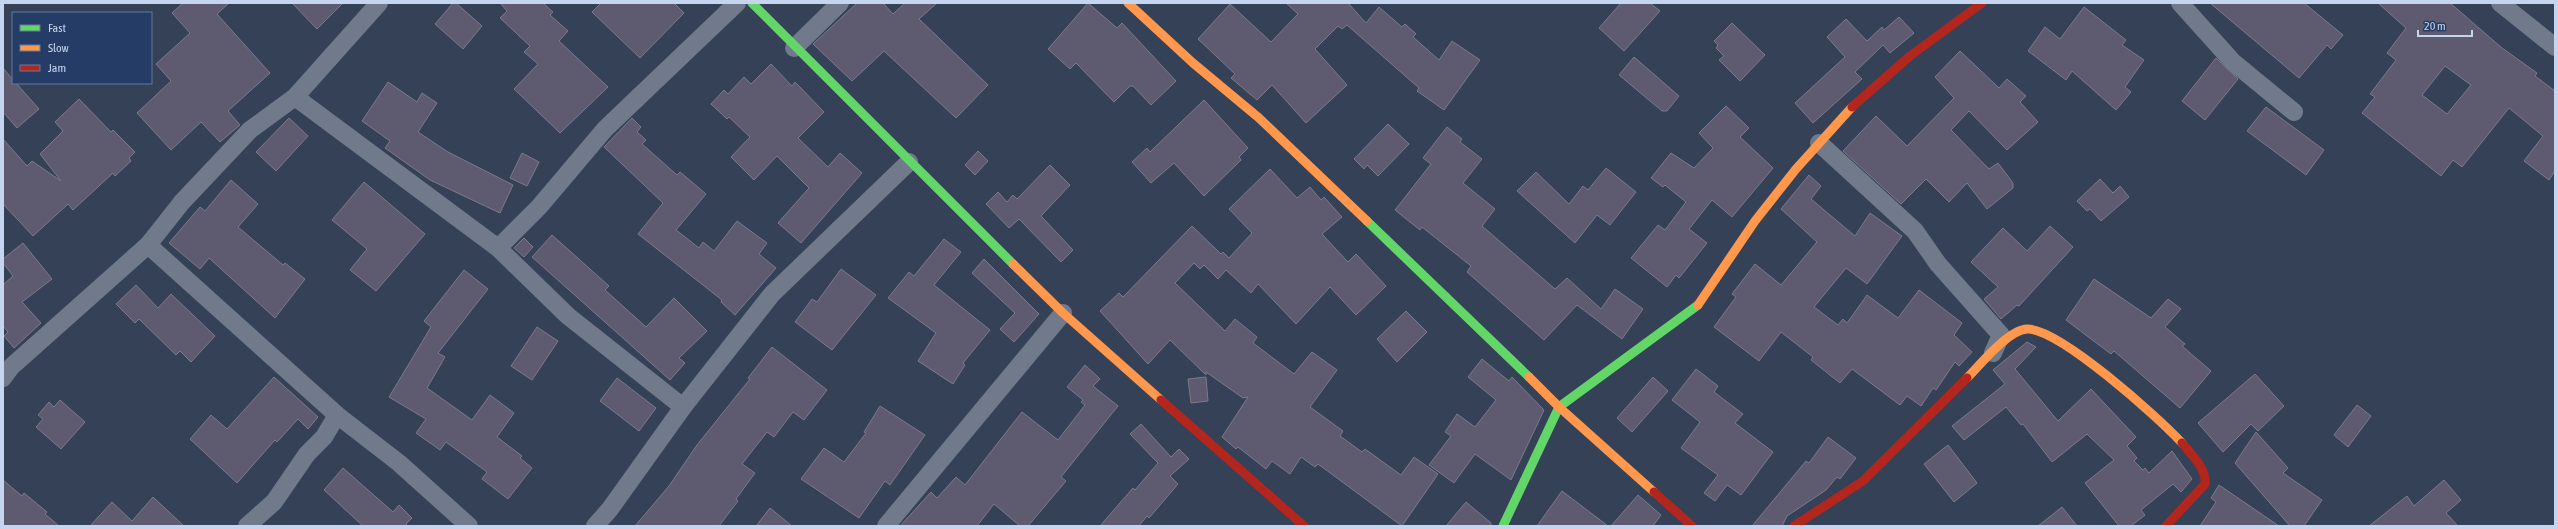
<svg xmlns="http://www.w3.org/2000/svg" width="2558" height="529" viewBox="0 0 2558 529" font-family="'Asap Condensed',sans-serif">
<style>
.building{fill:#5e5b70;stroke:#7c7a8c;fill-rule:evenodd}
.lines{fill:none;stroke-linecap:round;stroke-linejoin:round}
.street{stroke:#707a8b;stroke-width:18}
.fast{stroke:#63d668;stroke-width:9}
.slow{stroke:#ff974d;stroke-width:9}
.jam{stroke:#b3261e;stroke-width:9}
</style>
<rect width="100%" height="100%" fill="#344157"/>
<g class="building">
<path d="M183,3H229L217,14L270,73L228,111L240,125L220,142L201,122L171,150L137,113L171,81L156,64L190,33L172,13Z"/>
<path d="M292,3H343L317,29Z"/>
<path d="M453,3H456L482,26L463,49L435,24Z"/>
<path d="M500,3H543L553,12L550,15L568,31L559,41L608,87L560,133L514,89L538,64L524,52L530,46L500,18L507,11Z"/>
<path d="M601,3H674L684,13L640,58L592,12Z"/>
<path d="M857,3H883L893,14L905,3H937L919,19L988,85L956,118L884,51L852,81L813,44Z"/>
<path d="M1088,3L1117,28L1122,23L1176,81L1151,105L1133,86H1130L1114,102L1076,63L1070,69L1048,49Z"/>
<path d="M1286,3H1348L1366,23L1379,7L1402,27L1405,24L1416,34L1413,37L1439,60L1452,41L1480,60L1444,110L1417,91L1419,88L1347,25L1342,29L1338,26L1315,49L1347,85L1306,123L1272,85L1257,100L1231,78L1235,74L1198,39L1230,4L1271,42L1298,14Z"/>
<path d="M1621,3H1650L1660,11L1624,51L1599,28Z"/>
<path d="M2210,3H2304L2343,35L2331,49L2327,45L2299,78Z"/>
<path d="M2378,3H2450L2502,48L2537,73L2535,76L2555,91V171L2549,180L2524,161L2543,136L2509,108L2462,167L2453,160L2441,176L2362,113L2375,97L2370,94L2396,60L2387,53L2406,28ZM2445,66L2471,85L2447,114L2422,95Z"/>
<path d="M2084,7L2126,40L2122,45L2144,60L2125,87L2131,92L2116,110L2072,71L2066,80L2028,51L2045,27L2060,39Z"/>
<path d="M1899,17L1914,33L1890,53L1883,45L1855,72L1862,79L1813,123L1795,103L1845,57L1827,37L1846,19L1867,41L1882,27L1884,30Z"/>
<path d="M1732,23L1765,55L1740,81L1719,60L1724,56L1716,48L1718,45L1714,41Z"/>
<path d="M1960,51L1999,88L2007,79L2026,96L2020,102L2038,122L2007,150L1969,111L1951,130L1989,169L1998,163L2013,183V188L1987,209L1967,183L1949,202L1926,179L1901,204L1843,151L1876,116L1907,146L1954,98L1935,77Z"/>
<path d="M1634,57L1679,96L1667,111H1662L1619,75Z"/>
<path d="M2216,58L2238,79L2205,120L2182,101Z"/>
<path d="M771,64L792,86L795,82L824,112L798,138L828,167L840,153L862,173L801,243L778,223L809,188L777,156L754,180L731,157L750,137L729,117L727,119L711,104L724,90L728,94L744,77L751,84Z"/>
<path d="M3,68L13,80V83H16L39,109L17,128L3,112Z"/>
<path d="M388,82L417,102L422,93L437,103L418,132L448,152L513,185L500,213L430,180L385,148L390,141L362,121Z"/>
<path d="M79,99L111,132L113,130L135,152L129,158L131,161L115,176L113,173L73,210L68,204L33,236L3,204V139L27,166L32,161L61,181L40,154L63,131L55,122Z"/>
<path d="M1204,100L1248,148L1239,157L1241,160L1204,196L1174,163L1151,183L1132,162L1147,148L1150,152Z"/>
<path d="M1726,106L1749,128L1740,137L1773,168L1732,217L1712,200L1689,229L1707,243L1679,278L1676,275L1667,287L1631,258L1658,225L1665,230L1686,202L1665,185L1663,187L1651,178L1671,153L1694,168L1713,148L1699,133Z"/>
<path d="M2266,107L2324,150L2306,175L2247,131Z"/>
<path d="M289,118L308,136L276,171L256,152Z"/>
<path d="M632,118L641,127L637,132L646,140L642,144L677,175L680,172L706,194L676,230L699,248L703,242L714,251L737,221L767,243L759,254L776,268L735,315L721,302L722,300L638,234L663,203L604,147Z"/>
<path d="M1388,124L1409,144L1378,176L1367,165L1364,169L1354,159Z"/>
<path d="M1447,127L1462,139L1460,142L1482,159L1463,183L1495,209L1482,226L1555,289L1567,278L1601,309L1615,289L1643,309L1622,339L1577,305L1544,340L1467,272L1471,266L1422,227L1420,230L1395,210L1431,164L1423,158Z"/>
<path d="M978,151L988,161L975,175L965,165Z"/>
<path d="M522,153L539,162L527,186L510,178Z"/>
<path d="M1050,165L1070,185L1041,216L1073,250L1061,262L1019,219L1009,228L986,204L998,192L1007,202L1013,195L1017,199Z"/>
<path d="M1606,168L1636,192L1610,225L1597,215L1575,243L1517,191L1536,172L1569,204L1583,186L1588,190Z"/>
<path d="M1270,169L1297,198L1310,187L1321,200L1324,197L1342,217L1322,234L1348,262L1356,254L1386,286L1356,315L1330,287L1296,324L1258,284L1251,293L1226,270L1218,279L1204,265L1200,269L1194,263L1175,283L1225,331L1235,319L1257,337L1253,343L1294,374L1312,352L1337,370L1310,407L1343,431L1340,436L1362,452L1365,449L1401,475L1414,457L1438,474L1402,526L1318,464L1315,467L1301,457L1290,474L1272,461L1266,469L1238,447L1236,449L1222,437L1248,397L1243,398L1206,372V375L1170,340L1148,364L1100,311L1119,293L1123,297L1192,226L1221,254L1223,252L1229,258L1252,233L1229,209Z"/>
<path d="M1809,175L1821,186L1811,199L1855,236L1870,213L1902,236L1867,284L1846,268L1814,307L1838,325L1843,319L1847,323L1867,295L1898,318L1919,290L1962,323L1954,335L1972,352L1959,366L1955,362L1936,390L1933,388L1921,406L1907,396L1900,405L1852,369L1840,383L1811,360L1813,357L1781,332L1759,361L1714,327L1736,297L1732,294L1755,264L1781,285L1817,242L1781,209Z"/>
<path d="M2100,179L2113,193L2120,186L2129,197L2101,221L2090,209L2087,211L2077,201Z"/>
<path d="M231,180L258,204L238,227L283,265L285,263L305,279L275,318L209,258L200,269L169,243L200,207L205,211Z"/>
<path d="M364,182L425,234L376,291L350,270L367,249L332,220Z"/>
<path d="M2050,226L2073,247L2019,306L2017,305L2001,319L1984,299L1998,287L1971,262L2003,228L2027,251Z"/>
<path d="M552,235L609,286L605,290L646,327L674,298L707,331L679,358L685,363L670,380L532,257Z"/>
<path d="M524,238L533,247L524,257L514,248Z"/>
<path d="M944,239L961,252L934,285L990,330L963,363L965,365L953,384L918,361L936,333L888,298L909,272L914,276Z"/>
<path d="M23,243L52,279L22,302L41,323L14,348L4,336L8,332L3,326V285L13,276L3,263V259Z"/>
<path d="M984,259L1039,314L1014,342L1000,329L1015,313L972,273Z"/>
<path d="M841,269L876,295L832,350L795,322L812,299L817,302Z"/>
<path d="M464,270L488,289L438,353L445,357L427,388L472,420L490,395L514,413L497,437L522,456L520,458L532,468L508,499L482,479L487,472L446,442L440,450L416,433L426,419L389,397L431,327L424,321Z"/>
<path d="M2094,279L2151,318L2168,299L2181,309L2165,327L2185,344L2182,346L2211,371L2180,408L2114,351L2111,354L2066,320Z"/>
<path d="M136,285L158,308L171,294L215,336L191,362L180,351L176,355L139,319L135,323L116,304Z"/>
<path d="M1406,311L1427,332L1397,362L1377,339Z"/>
<path d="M537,327L558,341L532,380L511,366Z"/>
<path d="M2027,342L2036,347L2015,369L2058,421L2091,389L2136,437L2127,446L2137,458L2134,461L2143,470L2145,468L2149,473L2172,451L2192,479L2181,492L2173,484L2141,510L2145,515L2131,526H2119L2085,483L2114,460L2087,434L2052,462L2023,424L2021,425L2006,407L1964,440L1952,426L2005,384L1993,370Z"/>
<path d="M772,347L827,390L804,420L793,412L774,437L767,432L742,464L755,473L736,499L738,501L719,526H635L669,486L697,445L750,379L748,378Z"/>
<path d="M1482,359L1509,381L1512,377L1544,410L1511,480L1475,454L1454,483L1429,465L1451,436L1445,432L1457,414L1475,427L1496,400L1468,377Z"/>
<path d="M1085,365L1100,379L1093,386L1118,406L1061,477L1066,481L1028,526H1020L994,504L977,526H900L931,492L937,498L956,477L965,485L1022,412L1058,440L1085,405L1081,402L1083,400L1067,387Z"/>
<path d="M1696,369L1718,386L1714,392L1743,414L1735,423L1773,452L1741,495L1727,485L1715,501L1704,493L1718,475L1681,448L1700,422L1672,400Z"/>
<path d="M2255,374L2284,406L2258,431L2251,424L2223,452L2198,423Z"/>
<path d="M274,377L318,417L308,429L298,419L277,442L275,440L237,483L190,439L211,415L227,429Z"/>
<path d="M1206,377L1208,401L1191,403L1188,379Z"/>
<path d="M1653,377L1668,391L1632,432L1617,418Z"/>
<path d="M617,378L656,408L639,431L600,401Z"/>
<path d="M60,400L85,422L61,449L36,427L43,419L38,415L49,402L54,407Z"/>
<path d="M2357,405L2371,416L2348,447L2334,435Z"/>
<path d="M880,406L925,435L890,485L885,481L859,518L801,479L824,448L844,462L866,433L864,432Z"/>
<path d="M1141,424L1171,457L1179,449L1189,459L1170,476L1178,484L1149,518L1147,516L1139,526H1100L1133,488L1135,490L1158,463L1130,434Z"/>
<path d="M2256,432L2288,468L2283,473L2322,500L2304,526H2290L2235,463Z"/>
<path d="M1828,437L1856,458L1840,479L1837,477L1826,490L1787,516L1782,526H1752L1806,461L1809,463Z"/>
<path d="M1948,445L1977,483L1954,502L1924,464Z"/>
<path d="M343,468L393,512L399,505L412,518L406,524L408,526H363L324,490Z"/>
<path d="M3,480L22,496L24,493L47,512L45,514L59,526H3Z"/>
<path d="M2444,480L2461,500L2446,513L2458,526H2369L2407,496L2414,506Z"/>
<path d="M2219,485L2279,526H2200L2216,502L2211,498Z"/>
<path d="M1562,491L1608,526H1537Z"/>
<path d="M1638,495L1661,515L1653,526H1611Z"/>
<path d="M153,497L184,526H90L112,502L132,521Z"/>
<path d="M1466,502L1491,523V526H1446Z"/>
<path d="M2062,507L2077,526H2038Z"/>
<path d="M770,508L792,526H756Z"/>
</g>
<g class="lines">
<g class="street">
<path d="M2180,3L2233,62L2294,112"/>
<path d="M2500,3L2555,47"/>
<path d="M794,48L840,3"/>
<path d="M295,97L498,248L568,316L683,407"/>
<path d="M1819,143L1915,231L1938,264L2001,335L1993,353"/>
<path d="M148,245L337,415L399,463L469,526"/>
<path d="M498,248L539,207L605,129L737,3"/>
<path d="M3,378L11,367L148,245L182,202L250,130L295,97L379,3"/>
<path d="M247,526L274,502L307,454L324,437L337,415"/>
<path d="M595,526L610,509L683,407L772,294L909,162"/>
<path d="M886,526L1063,313"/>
</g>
<g class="fast">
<path d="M752,3L1013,264"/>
<path d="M1367,221L1529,377"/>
<path d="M1503,526L1559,407L1698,305"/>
</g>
<g class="slow">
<path d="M1128,3L1193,63L1259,118L1367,221"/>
<path d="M1013,264L1063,313L1161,400"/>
<path d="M1698,305L1755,221L1796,169L1852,107"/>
<path d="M1529,377L1559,407L1654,492"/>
<path d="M1967,378C1981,364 2008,330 2027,329C2059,328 2159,418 2182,443"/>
</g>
<g class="jam">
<path d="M1852,107L1910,56L1982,3"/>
<path d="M1161,400L1304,526"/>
<path d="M1654,492L1692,526"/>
<path d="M1794,526L1863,481L1967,378"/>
<path d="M2166,526L2205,484C2207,469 2191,454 2182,443"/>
</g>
</g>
<rect width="2558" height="529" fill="none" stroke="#c6d5ef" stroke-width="8"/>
<rect x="12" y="12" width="140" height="72" fill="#253d66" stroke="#657a9d"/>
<rect x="20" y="25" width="20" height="6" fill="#63d668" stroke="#657a9d"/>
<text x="48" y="32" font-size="12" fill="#c6d5ef">Fast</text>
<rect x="20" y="45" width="20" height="6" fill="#ff974d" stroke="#657a9d"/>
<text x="48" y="52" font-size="12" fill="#c6d5ef">Slow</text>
<rect x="20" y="65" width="20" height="6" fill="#b3261e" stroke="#657a9d"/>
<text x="48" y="72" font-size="12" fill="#c6d5ef">Jam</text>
<path d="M2418 30v6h54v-6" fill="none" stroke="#c6d5ef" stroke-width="2"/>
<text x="2424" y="30" font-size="12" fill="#c6d5ef" stroke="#253d66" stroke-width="3" paint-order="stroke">20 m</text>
</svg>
